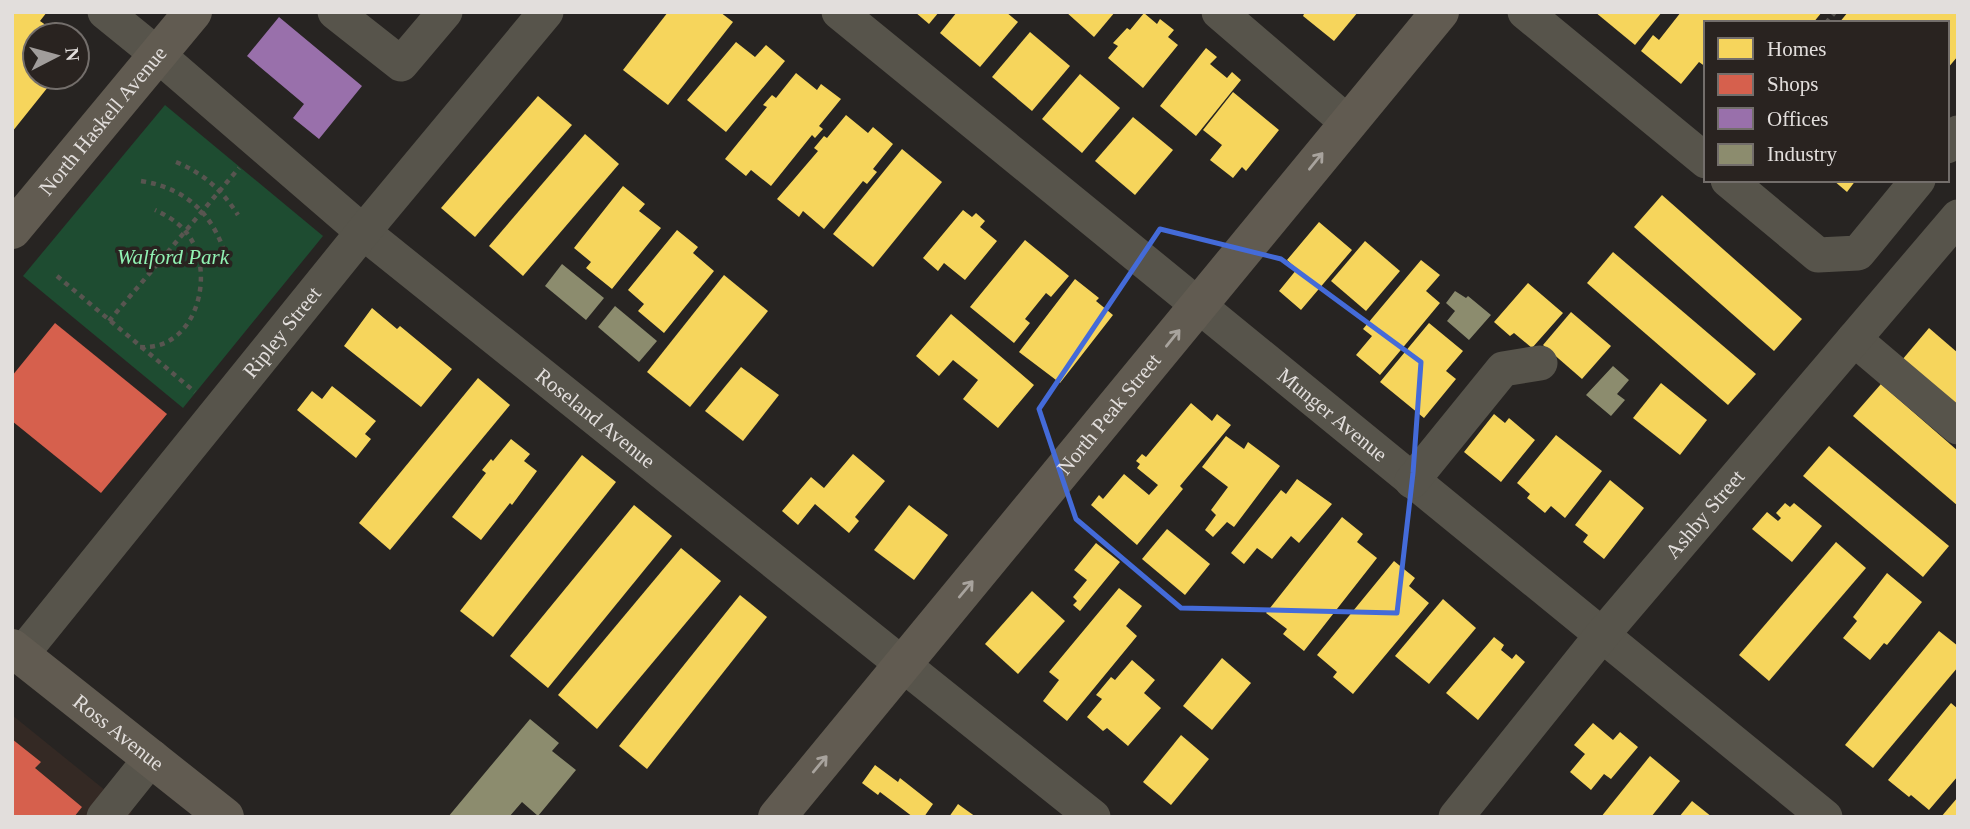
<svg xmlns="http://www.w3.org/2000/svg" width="1970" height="829" viewBox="0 0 1970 829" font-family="Georgia,serif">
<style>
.built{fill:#342924}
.green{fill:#1e4c31}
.homes{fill:#f6d55c}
.shops{fill:#d6604d}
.offices{fill:#9970ab}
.industry{fill:#8c8c6e}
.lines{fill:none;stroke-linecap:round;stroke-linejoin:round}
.path{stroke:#585550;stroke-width:4.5;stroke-dasharray:5 5;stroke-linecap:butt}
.minor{stroke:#57544b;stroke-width:35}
.major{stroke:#615b51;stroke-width:38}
.oneway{stroke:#a8a39d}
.marked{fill:none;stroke:#446bd9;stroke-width:5;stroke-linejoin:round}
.labels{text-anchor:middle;stroke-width:7;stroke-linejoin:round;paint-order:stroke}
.street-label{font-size:21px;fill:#e2dedc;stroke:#292320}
.park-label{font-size:21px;font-style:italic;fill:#91f2b3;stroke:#292320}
</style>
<rect width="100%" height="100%" fill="#272422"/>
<path class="built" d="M12,715L132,812L128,817H12Z"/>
<path class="green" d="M165,105L323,236L183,408L23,276Z"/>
<g class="homes">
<path d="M12,12H47L40,21L50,28L55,22L71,35H35V77H56L12,132Z"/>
<path d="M668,12H720L733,22L668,105L623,70Z"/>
<path d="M915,12H939L929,24Z"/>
<path d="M957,12H1006L1018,22L980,67L940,33Z"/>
<path d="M1066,12H1115L1094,37Z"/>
<path d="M1305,12H1358L1334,41L1303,16Z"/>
<path d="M1595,12H1662L1635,45Z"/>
<path d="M1681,12H1822L1813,23H1706V67L1699,62L1681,84L1641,51L1653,35L1659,40Z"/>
<path d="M1848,12H1958V56L1947,69V23H1839Z"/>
<path d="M1144,13L1157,24L1160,19L1174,30L1168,37L1178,45L1143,88L1108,58L1118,46L1113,43L1127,28L1130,30Z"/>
<path d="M1030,32L1070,66L1032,111L992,77Z"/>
<path d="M736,42L755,57L766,45L785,61L726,132L687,100Z"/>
<path d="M1206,48L1217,57L1210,64L1227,78L1232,72L1241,80L1196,136L1160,106Z"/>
<path d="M796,73L817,90L821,84L841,99L819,126L823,129L815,138L812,135L771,186L751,170L746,176L725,159L767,107L763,105L772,95L776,98Z"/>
<path d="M1080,74L1120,108L1082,153L1042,119Z"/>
<path d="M1233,92L1279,130L1246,171L1242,167L1233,178L1210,160L1222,145L1203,130Z"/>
<path d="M538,96L572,125L475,237L441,208Z"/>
<path d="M846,115L868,133L873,127L893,144L873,169L877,172L867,184L863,181L824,229L803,211L799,217L777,199L818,151L814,148L824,136L827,138Z"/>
<path d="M1133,117L1173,150L1135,195L1095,161Z"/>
<path d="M585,134L619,164L523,276L489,246Z"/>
<path d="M902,149L942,182L873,267L833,234Z"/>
<path d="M1833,180H1856L1847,192Z"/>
<path d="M623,186L645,204L639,211L661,228L612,289L586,268L591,262L574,248Z"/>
<path d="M1662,195L1802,319L1774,351L1634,227Z"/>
<path d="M963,210L972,217L976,213L985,221L980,227L997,241L965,280L944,263L938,271L923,258Z"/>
<path d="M1319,222L1352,250L1301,310L1279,291L1297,269L1287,260Z"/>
<path d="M677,230L698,247L693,253L714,271L664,333L638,311L644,304L628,290Z"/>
<path d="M1025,240L1069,276L1051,297L1046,293L1025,319L1030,323L1014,343L970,307Z"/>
<path d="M1365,241L1400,271L1366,311L1331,281Z"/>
<path d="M1613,252L1756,374L1728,405L1587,283Z"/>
<path d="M1421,260L1440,275L1426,291L1440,303L1380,375L1356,355L1372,336L1363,329Z"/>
<path d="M724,275L768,311L690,407L647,372Z"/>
<path d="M1075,279L1099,298L1096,301L1113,315L1060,383L1019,352Z"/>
<path d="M1528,283L1563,313L1532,348L1514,333L1510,336L1494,322Z"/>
<path d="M372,308L397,329L400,326L452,369L421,407L344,346Z"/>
<path d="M1571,312L1611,346L1582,379L1543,345Z"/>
<path d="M951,314L1034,385L998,428L963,399L978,380L953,360L939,376L916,356Z"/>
<path d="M1429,323L1463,351L1446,371L1456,379L1424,418L1380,382Z"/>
<path d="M1929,328L1958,353V407L1902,360Z"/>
<path d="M741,367L779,395L743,441L705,411Z"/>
<path d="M478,378L510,405L390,550L359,523Z"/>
<path d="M1661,383L1707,420L1680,455L1633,418Z"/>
<path d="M1881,384L1958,451V506L1853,416Z"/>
<path d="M332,386L376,421L365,434L371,439L356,458L297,410L312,391L322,399Z"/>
<path d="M1191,403L1212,421L1217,414L1231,425L1180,486L1183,489L1137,545L1091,505L1099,495L1103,499L1124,474L1149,495L1158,485L1137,468L1140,464L1136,461L1142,454L1146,457Z"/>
<path d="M1494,414L1505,423L1509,418L1535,440L1501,482L1464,452Z"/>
<path d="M1556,435L1602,471L1565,518L1551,506L1545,513L1527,498L1530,494L1517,483Z"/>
<path d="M1226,436L1244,449L1248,442L1280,466L1234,527L1227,522L1213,537L1205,530L1216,515L1211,510L1228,487L1202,467Z"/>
<path d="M511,439L530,454L524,461L537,471L512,505L510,503L481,540L452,517L486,473L482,470L491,459L493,461Z"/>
<path d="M1829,446L1949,546L1923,577L1803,476Z"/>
<path d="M853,454L885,481L855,517L859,521L849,533L815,504L798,525L782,511L811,477L824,488Z"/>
<path d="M582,455L616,482L493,637L460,611Z"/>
<path d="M1297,479L1332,504L1299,543L1291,536L1272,559L1257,548L1244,564L1231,553L1281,490L1286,494Z"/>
<path d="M1610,480L1644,508L1604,559L1583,542L1588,535L1575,525Z"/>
<path d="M1785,503L1790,507L1794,503L1822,526L1792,562L1752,529L1767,512L1778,521L1781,518L1776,513Z"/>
<path d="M634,505L672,536L548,688L510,656Z"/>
<path d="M909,505L948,535L914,580L874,550Z"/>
<path d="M1342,517L1363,534L1357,542L1377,558L1304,651L1283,634L1287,629L1266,613Z"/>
<path d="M1167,529L1210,564L1185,595L1142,559Z"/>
<path d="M1836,542L1866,568L1769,681L1739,655Z"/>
<path d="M1096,543L1120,562L1080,611L1073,605L1077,601L1073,597L1087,580L1074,570Z"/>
<path d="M681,548L721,581L597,729L558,695Z"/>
<path d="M1394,561L1415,578L1409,586L1429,603L1353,694L1333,677L1337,672L1317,655Z"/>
<path d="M1887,573L1922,602L1887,645L1884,643L1870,660L1843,638L1857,621L1853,617Z"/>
<path d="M1119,588L1142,606L1126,626L1137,636L1067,721L1043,701L1059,680L1049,672Z"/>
<path d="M1032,591L1065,621L1018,674L985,644Z"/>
<path d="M740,595L767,617L647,769L619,746Z"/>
<path d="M1443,599L1476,628L1429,684L1395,656Z"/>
<path d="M1939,631L1958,646V667L1873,768L1845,745Z"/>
<path d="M1494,637L1504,645L1501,650L1512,659L1516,654L1525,662L1478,720L1446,693Z"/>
<path d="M1222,658L1251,683L1212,730L1183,706Z"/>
<path d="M1132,660L1155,680L1144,693L1161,708L1128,746L1107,728L1103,731L1087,717L1102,699L1096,695L1111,677L1115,680Z"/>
<path d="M1951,703L1958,709V776L1929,810L1911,795L1909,797L1888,780Z"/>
<path d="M1593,723L1613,740L1620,732L1638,747L1611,779L1604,774L1591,790L1570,772L1585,754L1574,745Z"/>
<path d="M1181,735L1209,759L1171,805L1143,782Z"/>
<path d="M1650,756L1680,781L1651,817H1601Z"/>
<path d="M875,765L898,782L900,778L933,804L924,817H913L880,792L878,795L862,783Z"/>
<path d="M1958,797V817H1941Z"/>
<path d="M1692,801L1712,817H1679Z"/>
<path d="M958,804L976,817H949Z"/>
</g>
<g class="shops">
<path d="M55,323L167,414L101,493L12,421V376Z"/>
<path d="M12,739L41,762L35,768L82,807L74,817H12Z"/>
</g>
<path class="offices" d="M279,17L362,86L319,139L293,118L304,104L247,56Z"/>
<g class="industry">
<path d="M562,264L604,298L586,320L545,286Z"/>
<path d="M1455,291L1466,298L1468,296L1491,315L1469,340L1447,321L1455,311L1446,303Z"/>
<path d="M615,306L657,341L639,362L598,327Z"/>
<path d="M1613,366L1629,380L1617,394L1625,400L1611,416L1586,395Z"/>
<path d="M530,719L559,743L552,751L576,770L538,816L522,802L509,817H448Z"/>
</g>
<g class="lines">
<g class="path">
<path d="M1826,23L1835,12"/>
<path d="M176,162C203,173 222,190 238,215"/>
<path d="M141,181C191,189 217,219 229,267"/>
<path d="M57,276L195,392"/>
<path d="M109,321L239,168"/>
<path d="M140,347C196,351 216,275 189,236C181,224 168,216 155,210"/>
</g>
<g class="minor">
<path id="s1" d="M105,12L158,55L363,232L1093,817"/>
<path d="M335,12L401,64L445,12"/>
<path id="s2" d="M839,12L1825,817"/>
<path d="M1219,12L1348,123"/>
<path d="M1525,12L1706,161"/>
<path d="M1947,146L1958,133"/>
<path d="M1728,180L1818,255L1858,253L1918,180"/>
<path d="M1854,339L1958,427"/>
<path d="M1412,481L1503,369L1540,363"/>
<path id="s3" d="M21,655L363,232L546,12"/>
<path d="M104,817L152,757"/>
<path id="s4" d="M1456,817L1602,635L1958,217"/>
</g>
<g class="major">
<path id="s5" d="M12,230L193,12"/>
<path id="s6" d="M12,648L225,817"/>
<path id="s7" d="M777,817L1440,12"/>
</g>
</g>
<defs><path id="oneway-shaft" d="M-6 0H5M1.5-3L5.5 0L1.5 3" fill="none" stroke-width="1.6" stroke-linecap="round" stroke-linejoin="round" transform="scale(1.75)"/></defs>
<g class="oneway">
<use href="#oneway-shaft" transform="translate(1316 161) rotate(-51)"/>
<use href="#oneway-shaft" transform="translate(1173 338) rotate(-51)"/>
<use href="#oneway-shaft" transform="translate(966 589) rotate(-50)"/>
<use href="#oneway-shaft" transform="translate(820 764) rotate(-50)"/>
</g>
<path class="marked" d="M1160,229L1281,259L1421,362L1413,473L1397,613L1181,608L1076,519L1039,409Z"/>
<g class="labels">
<g class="street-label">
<text dy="7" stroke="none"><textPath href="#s5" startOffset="142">North Haskell Avenue</textPath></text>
<text dy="7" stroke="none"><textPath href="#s3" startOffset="415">Ripley Street</textPath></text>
<text dy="7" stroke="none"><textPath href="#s2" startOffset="637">Munger Avenue</textPath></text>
<text dy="7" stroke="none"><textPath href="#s7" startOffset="522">North Peak Street</textPath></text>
<text dy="7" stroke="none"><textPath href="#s1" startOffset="637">Roseland Avenue</textPath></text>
<text dy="7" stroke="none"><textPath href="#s4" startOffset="392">Ashby Street</textPath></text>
<text dy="7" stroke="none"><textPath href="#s6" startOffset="136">Ross Avenue</textPath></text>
</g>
<g class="park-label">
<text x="173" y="264">Walford Park</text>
</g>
</g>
<rect width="1970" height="829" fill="none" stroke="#e2dedc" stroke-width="28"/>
<rect x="1704" y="21" width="245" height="161" fill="#292320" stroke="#736e6b" stroke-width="2"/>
<rect x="1718" y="38" width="35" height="21" fill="#f6d55c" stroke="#736e6b" stroke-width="2"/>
<text x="1767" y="56" font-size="21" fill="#e2dedc">Homes</text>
<rect x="1718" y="74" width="35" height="21" fill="#d6604d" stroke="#736e6b" stroke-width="2"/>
<text x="1767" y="91" font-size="21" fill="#e2dedc">Shops</text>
<rect x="1718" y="108" width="35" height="21" fill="#9970ab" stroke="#736e6b" stroke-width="2"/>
<text x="1767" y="126" font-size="21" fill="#e2dedc">Offices</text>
<rect x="1718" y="144" width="35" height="21" fill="#8c8c6e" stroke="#736e6b" stroke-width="2"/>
<text x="1767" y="161" font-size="21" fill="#e2dedc">Industry</text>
<g transform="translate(56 56) rotate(84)"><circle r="33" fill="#292320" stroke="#736e6b" stroke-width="2"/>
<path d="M0-5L12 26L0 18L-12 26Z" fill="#a19d9b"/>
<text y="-10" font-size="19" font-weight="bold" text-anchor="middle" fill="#e2dedc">N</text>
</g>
</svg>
